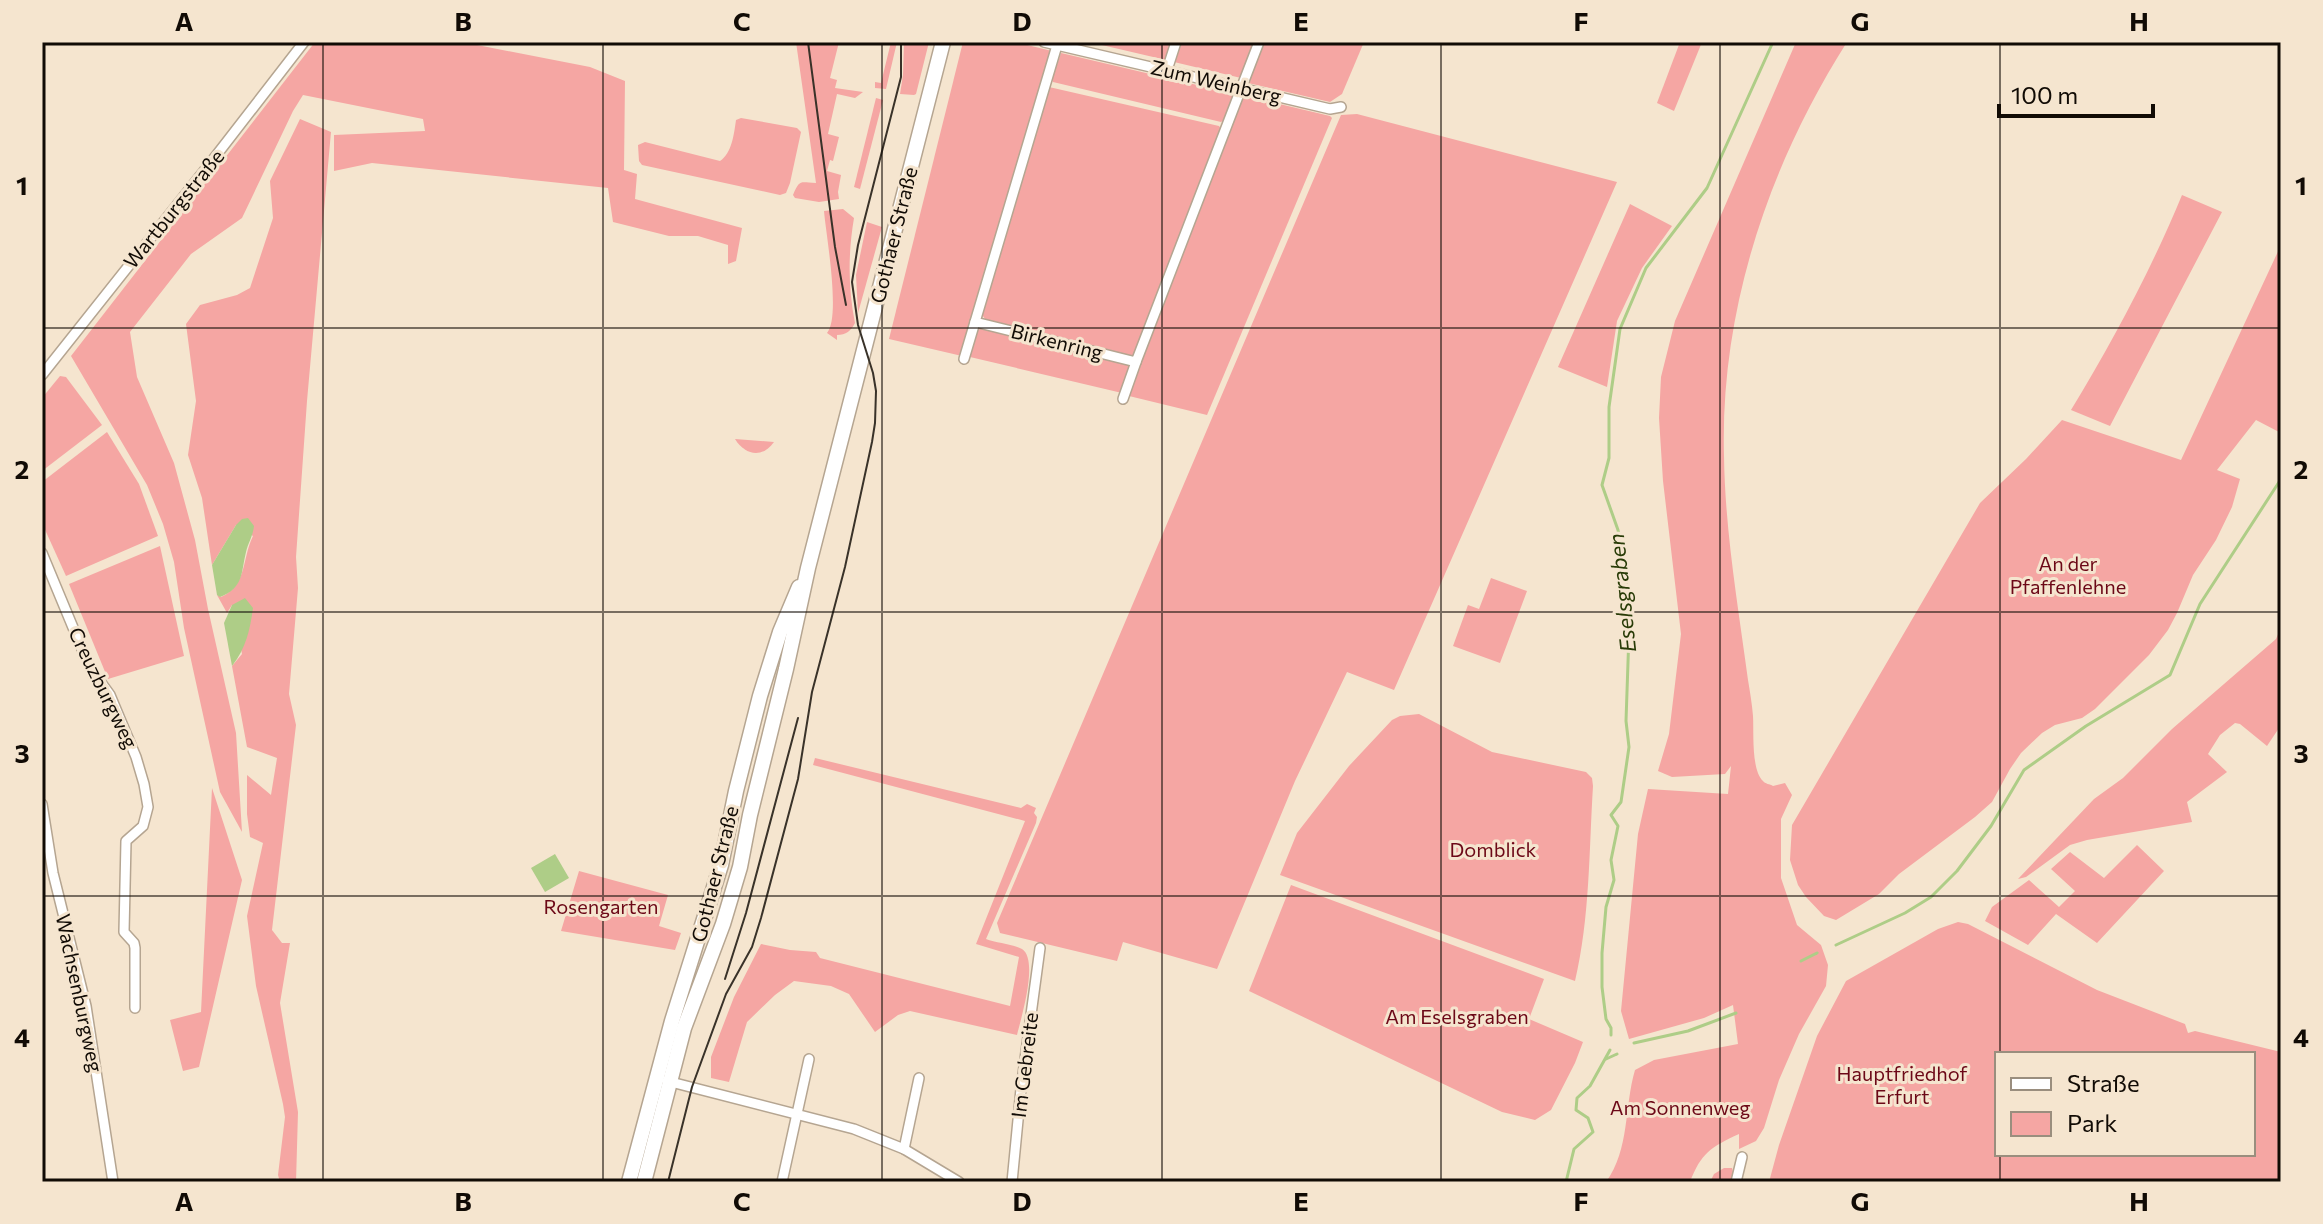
<svg xmlns="http://www.w3.org/2000/svg" width="2323" height="1224" viewBox="0 0 2323 1224" font-family="Commissioner,sans-serif">
<style>
.green{fill:#f5a6a3;fill-rule:evenodd}
.water{fill:#aecd87}
.lines{fill:none;stroke-linecap:round;stroke-linejoin:round}
.stream{stroke:#aecd87;stroke-width:3}
.minor-casing{stroke:#b5a591;stroke-width:12}
.secondary-casing{stroke:#b5a591;stroke-width:17}
.minor{stroke:#fff;stroke-width:9}
.secondary{stroke:#fff;stroke-width:14}
.tram{stroke:#393229;stroke-width:2}
.grid{fill:none;stroke:#110b05;stroke-width:2;stroke-opacity:0.55}
.labels{text-anchor:middle;stroke-width:6;stroke-linejoin:round;paint-order:stroke}
.street-label{font-size:20px;fill:#110b05;stroke:#f5e5cf}
.park-label{font-size:20px;fill:#6c0817;stroke:#f5e5cf}
.water-label{font-size:22px;font-style:italic;fill:#283b07;stroke:#f5e5cf}
.neatline{fill:none;stroke:#110b05;stroke-width:3}
.grid-label{font-size:26px;text-anchor:middle;font-weight:bold;fill:#110b05}
</style>
<rect width="100%" height="100%" fill="#f5e5cf"/>
<g class="green">
<path d="M315,42H462L590,67L625,81L624,170L637,174L635,199L742,228L736,261L728,264V245L698,236H669L613,222L608,188L372,163L334,171V135L425,131L423,119L303,95L293,111L242,218L191,254L130,332L137,377L174,463L195,540L208,609L236,733L242,832L220,792L184,628L174,562L163,524L147,485L71,356Z"/>
<path d="M796,42H839L830,78L837,80L835,88L863,92L855,98L837,94L828,134L839,137L833,161L830,160L827,171L841,175L838,192L839,199L819,202L795,198L793,195C800,178 801,183 816,183Z"/>
<path d="M891,42H897L886,89L875,88V82L881,83Z"/>
<path d="M904,42H929L916,94L914,95L900,94L903,75Z"/>
<path d="M963,42H1015L1052,51L962,356L889,339Z"/>
<path d="M1089,42H1172L1166,60Z"/>
<path d="M1181,42H1255L1241,78L1174,62Z"/>
<path d="M1264,42H1364L1342,94L1330,102L1248,83Z"/>
<path d="M1680,42H1702L1674,111L1657,103Z"/>
<path d="M1796,42H1847C1769,165 1720,309 1724,456C1725,531 1738,605 1748,680C1750,692 1752,704 1753,716C1754,732 1751,770 1763,781C1765,784 1770,784 1773,786L1785,783L1792,795L1781,819V878L1797,925L1821,945L1828,965L1826,986L1799,1034L1779,1080L1764,1128L1756,1141L1739,1149V1134C1711,1147 1701,1153 1690,1182H1606C1630,1149 1624,1107 1635,1070L1654,1060L1738,1044L1733,1005L1704,1018L1629,1039L1621,1011L1638,834L1648,789L1728,794L1731,766L1725,774L1672,777L1658,771L1669,734L1681,634L1663,481L1659,418L1661,377L1675,321Z"/>
<path d="M1061,53L1231,93L1233,97L1224,120L1221,122L1053,82L1052,80Z"/>
<path d="M1049,87L1219,126L1221,129L1137,353L1133,356L986,320L982,315Z"/>
<path d="M1242,95L1330,116L1332,118L1207,415L1129,396Z"/>
<path d="M876,98L883,100L860,189L854,187Z"/>
<path d="M1357,114L1617,182L1394,690L1347,672L1295,781L1217,969L1123,942L1117,961L1000,933L997,923L1341,115Z"/>
<path d="M741,118L797,128L801,132L790,183L786,193L780,195L642,165L639,161L638,145L645,142L720,161C732,153 734,134 736,120Z"/>
<path d="M300,119L331,132L307,401L296,557L298,588L289,694L296,725L272,930L282,943H290L280,1003L298,1112L296,1182H280L278,1175L285,1117L283,1104L256,986L247,916L263,843L250,837L247,814V775L271,795L277,758L247,747L232,666L242,654L232,605L227,613L217,595L221,597C247,586 242,558 253,536L236,525L212,565L202,498L188,455L196,401L186,324L200,305L237,295L250,288L273,218L270,181Z"/>
<path d="M2182,195L2222,212L2110,426L2071,410C2113,341 2151,270 2182,195Z"/>
<path d="M1630,204L1672,226L1642,268L1617,321L1607,387L1558,367Z"/>
<path d="M843,209L854,218C848,253 848,288 855,323C851,331 846,335 837,335V340L827,333C841,317 826,235 824,211Z"/>
<path d="M867,222L882,227L858,313L856,275Z"/>
<path d="M2281,245V429L2279,432L2256,420L2217,470L2240,479L2232,507L2216,540L2193,575L2177,613L2168,630L2149,655L2095,709L2082,718L2055,725L2042,733L2021,753L2010,769L1992,802L1975,817L1899,874L1879,894L1836,920L1824,916L1806,897L1798,885L1790,860L1792,825L1980,503L2026,459L2062,420L2181,460Z"/>
<path d="M983,328L1130,364L1131,368L1122,393L970,357L977,330Z"/>
<path d="M60,376L66,377L102,425L42,471V398Z"/>
<path d="M107,432L139,484L158,536L66,576L42,523V482Z"/>
<path d="M735,439L774,442C762,459 745,455 735,439Z"/>
<path d="M160,546L184,656L108,679L69,584Z"/>
<path d="M1491,578L1527,591L1500,663L1453,646L1468,605L1479,609Z"/>
<path d="M2281,627V725L2267,746L2240,724L2235,723L2220,735L2208,754L2227,772L2187,802L2192,822L2087,840L2070,845L2026,877L2018,879L2094,799L2123,778L2172,729L2276,639Z"/>
<path d="M1419,714L1492,752L1586,772L1592,778L1593,786C1589,850 1590,918 1575,981L1280,875L1297,833L1349,766L1392,720L1400,716Z"/>
<path d="M815,758L1021,808L1027,804L1036,808L1034,813L1037,817L1036,823L986,939C996,943 1013,944 1022,949C1039,960 1021,1018 1017,1035L910,1011L898,1015L875,1032L849,994L831,986L794,981L775,995L747,1022L729,1082L711,1078V1057L734,997L761,944L790,950L816,952L820,958L1010,1006L1019,957L976,944L1025,821L813,765Z"/>
<path d="M212,788L242,880L199,1067L183,1071L170,1020L201,1012Z"/>
<path d="M2137,845L2164,871L2097,943L2056,914L2028,945L1985,921L1992,907L2029,880L2059,907L2075,891L2051,869L2070,852L2104,878Z"/>
<path d="M579,871L668,895L659,926L681,933L675,950L561,931Z"/>
<path d="M1291,885L1544,979L1529,1019L1583,1042L1575,1063L1551,1110L1535,1120L1502,1112L1249,991Z"/>
<path d="M1958,922L1968,924L2097,990L2185,1024L2188,1033L2195,1031L2281,1052V1182H1769L1779,1145L1817,1036L1846,981L1938,929ZM1997,1054H2253V1154H1997Z"/>
<path d="M1724,1168H1732L1734,1175L1732,1182H1710L1714,1174Z"/>
</g>
<g class="water">
<path d="M248,518L254,526C253,536 248,543 246,552C241,572 244,588 220,597L217,595L212,565L236,525L242,519Z"/>
<path d="M245,598L253,608C250,630 246,648 232,666L224,623L232,605Z"/>
<path d="M555,854L569,878L545,892L531,868Z"/>
</g>
<g class="lines">
<g class="stream">
<path d="M1836,945L1905,913L1931,897L1957,871L1991,826L2024,770L2086,726L2170,675L2200,604L2281,479"/>
<path d="M1801,961L1817,953"/>
<path d="M1611,1035V1028L1606,1019L1602,987V953L1606,907L1614,880L1611,860L1618,826L1611,815L1621,802L1629,747L1626,721L1629,633L1628,595L1618,530L1602,485L1609,458V407L1620,329L1646,268L1707,188L1773,42"/>
<path d="M1634,1043L1688,1031L1736,1013"/>
<path d="M1606,1059L1617,1054"/>
<path d="M1566,1182L1574,1149L1593,1132L1588,1118L1576,1110L1577,1098L1590,1086L1610,1050"/>
</g>
<g class="minor-casing">
<g id="minor">
<path d="M1044,42L1330,109L1341,107"/>
<path d="M1058,42L975,322L1136,362L1259,42"/>
<path d="M1167,70L1176,42"/>
<path d="M964,359L975,322"/>
<path d="M42,375L208,166L304,42"/>
<path d="M1123,399L1136,362"/>
<path d="M42,553L89,666L110,695L136,757L144,784L148,807L143,826L126,841L124,932L134,943L135,948V1008"/>
<path d="M42,804L53,873L86,1006L113,1182"/>
<path d="M667,1081L854,1129L904,1149L959,1182"/>
<path d="M904,1149L919,1078"/>
<path d="M782,1182L809,1059"/>
<path d="M1012,1182L1021,1089L1040,948"/>
<path d="M1736,1182L1742,1157"/>
</g>
</g>
<g class="secondary-casing">
<g id="secondary">
<path d="M629,1182L672,1021L721,865L736,791L760,696L780,632L799,587"/>
<path d="M644,1182L684,1028L723,924L740,867L750,815L786,669L808,568L943,42"/>
</g>
</g>
<use href="#minor" class="minor"/>
<use href="#secondary" class="secondary"/>
<g class="tram">
<path d="M808,42L835,247L846,305"/>
<path d="M725,979L746,913L798,718"/>
<path d="M668,1182L692,1087L726,994L752,947L761,918L798,779L812,692L845,567L872,442L875,423L876,391L873,373L858,325L852,282L858,245L901,77V42"/>
</g>
</g>
<path class="grid" d="M323,42V1182M603,42V1182M882,42V1182M1162,42V1182M1441,42V1182M1720,42V1182M2000,42V1054M42,328H2281M42,612H2281M42,896H2281M2000,1154V1182"/>
<g class="labels">
<g class="street-label">
<text transform="translate(1216 82) rotate(13)" y="7">Zum Weinberg</text>
<text transform="translate(174 209) rotate(-51)" y="7">Wartburgstraße</text>
<text transform="translate(894 235) rotate(-76)" y="7">Gothaer Straße</text>
<text transform="translate(1057 342) rotate(14)" y="7">Birkenring</text>
<text transform="translate(103 688) rotate(64)" y="7">Creuzburgweg</text>
<text transform="translate(715 874) rotate(-76)" y="7">Gothaer Straße</text>
<text transform="translate(79 993) rotate(78)" y="7">Wachsenburgweg</text>
<text transform="translate(1025 1065) rotate(-83)" y="7">Im Gebreite</text>
</g>
<g class="park-label">
<text x="2068" y="571">An der<tspan x="2068" dy="23">Pfaffenlehne</tspan></text>
<text x="1493" y="857">Domblick</text>
<text x="601" y="914">Rosengarten</text>
<text x="1457" y="1024">Am Eselsgraben</text>
<text x="1902" y="1081">Hauptfriedhof<tspan x="1902" dy="23">Erfurt</tspan></text>
<text x="1680" y="1115">Am Sonnenweg</text>
</g>
<g class="water-label">
<text transform="translate(1622 593) rotate(-96)" y="8">Eselsgraben</text>
</g>
</g>
<rect width="2323" height="1224" fill="none" stroke="#f5e5cf" stroke-width="88"/>
<rect x="1995" y="1052" width="260" height="104" fill="#f5e5cf" stroke="#9a8e7e" stroke-width="2"/>
<rect x="2011" y="1078" width="40" height="12" fill="#ffffff" stroke="#9a8e7e" stroke-width="2"/>
<text x="2067" y="1092" font-size="24" fill="#110b05">Straße</text>
<rect x="2011" y="1112" width="40" height="24" fill="#f5a6a3" stroke="#9a8e7e" stroke-width="2"/>
<text x="2067" y="1132" font-size="24" fill="#110b05">Park</text>
<path d="M1999 104v12h154v-12" fill="none" stroke="#110b05" stroke-width="4"/>
<text x="2011" y="104" font-size="24" fill="#110b05" stroke="#f5e5cf" stroke-width="6" paint-order="stroke">100 m</text>
<rect x="44" y="44" width="2235" height="1136" class="neatline"/>
<g class="grid-label">
<text x="184" y="31">A</text>
<text x="463" y="31">B</text>
<text x="742" y="31">C</text>
<text x="1022" y="31">D</text>
<text x="1301" y="31">E</text>
<text x="1581" y="31">F</text>
<text x="1860" y="31">G</text>
<text x="2139" y="31">H</text>
<text x="22" y="195">1</text>
<text x="2301" y="195">1</text>
<text x="22" y="479">2</text>
<text x="2301" y="479">2</text>
<text x="22" y="763">3</text>
<text x="2301" y="763">3</text>
<text x="22" y="1047">4</text>
<text x="2301" y="1047">4</text>
<text x="184" y="1211">A</text>
<text x="463" y="1211">B</text>
<text x="742" y="1211">C</text>
<text x="1022" y="1211">D</text>
<text x="1301" y="1211">E</text>
<text x="1581" y="1211">F</text>
<text x="1860" y="1211">G</text>
<text x="2139" y="1211">H</text>
</g>
</svg>
